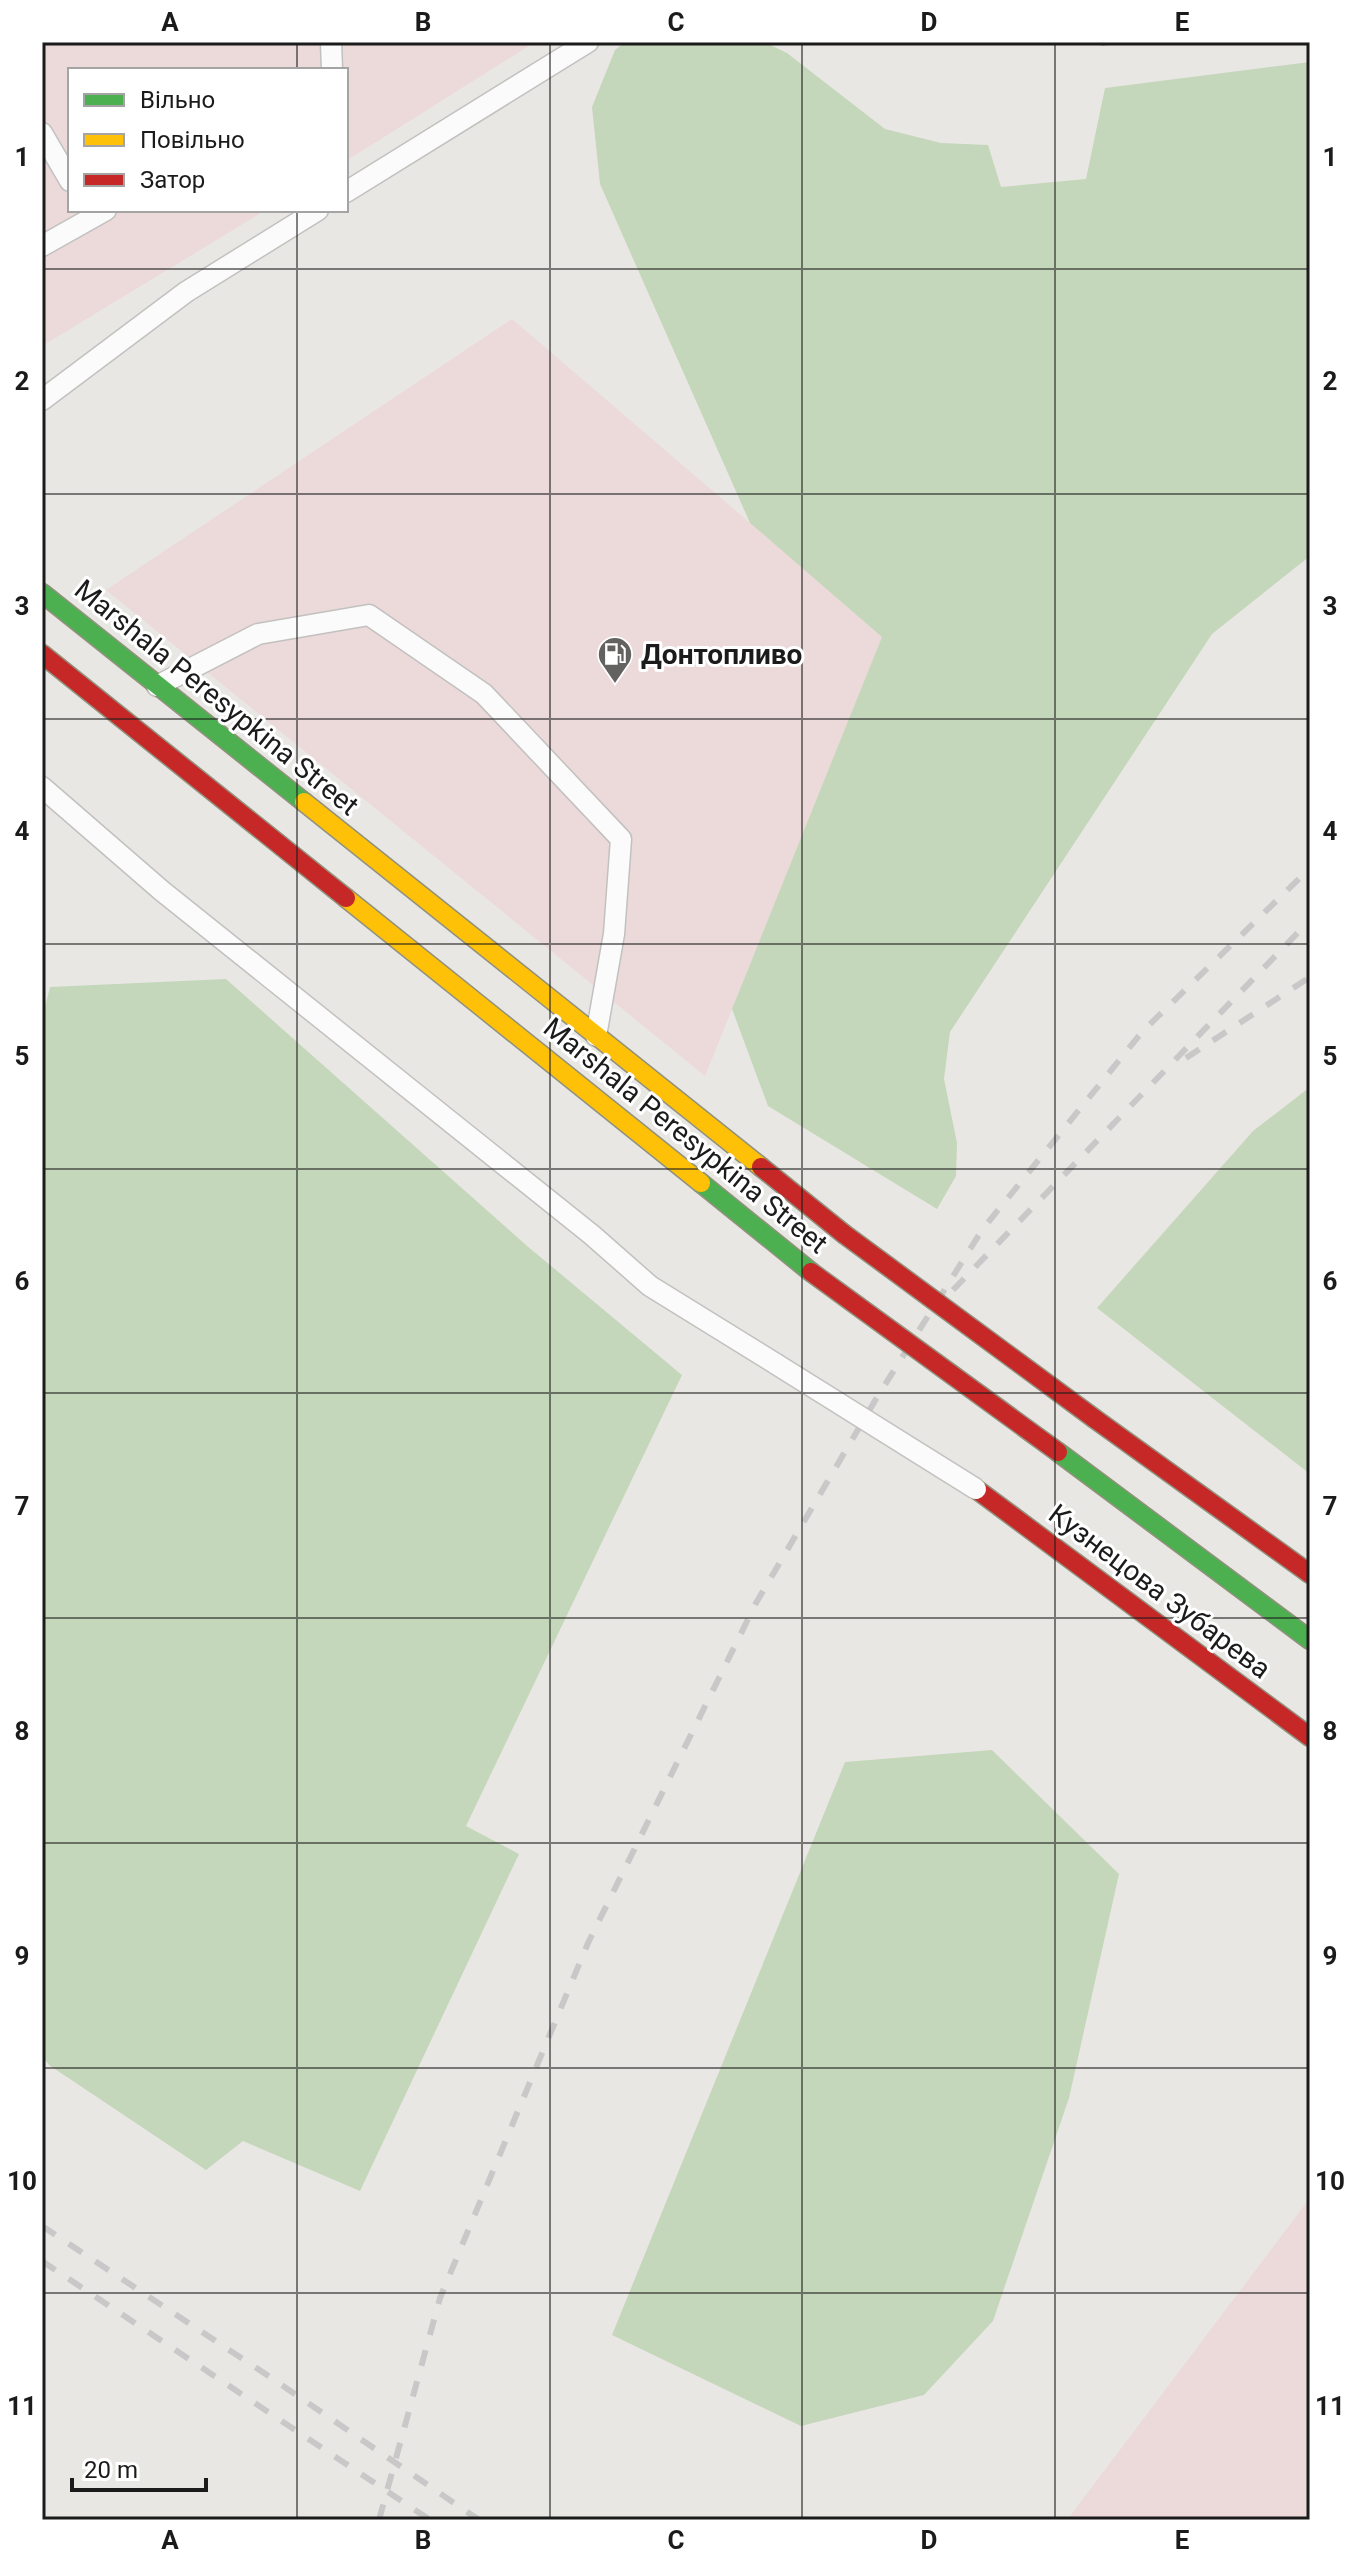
<svg xmlns="http://www.w3.org/2000/svg" width="1352" height="2562" viewBox="0 0 1352 2562" font-family="Roboto,sans-serif">
<style>
.commercial{fill:#ebdad9}
.forest{fill:#c5d7ba}
.lines{fill:none;stroke-linecap:round;stroke-linejoin:round}
.lane-casing{stroke:#c2c1c0;stroke-width:23}
.fast-casing{stroke:#91917d;stroke-width:21}
.slow-casing{stroke:#91917d;stroke-width:21}
.jam-casing{stroke:#91917d;stroke-width:21}
.lane{stroke:#fcfbfb;stroke-width:20}
.fast{stroke:#4caf50;stroke-width:18}
.slow{stroke:#ffc107;stroke-width:18}
.jam{stroke:#c62828;stroke-width:18}
.rail{stroke:#c9c8c8;stroke-width:6;stroke-dasharray:16 16;stroke-linecap:butt}
.lane-bridge-casing{stroke:#c2c1c0;stroke-width:23;stroke-linecap:butt}
.jam-bridge-casing{stroke:#91917d;stroke-width:21;stroke-linecap:butt}
.lane-bridge{stroke:#fcfbfb;stroke-width:20}
.jam-bridge{stroke:#c62828;stroke-width:18}
.wall{fill:#b3b0af}
.grid{fill:none;stroke:#1b1b1b;stroke-width:2;stroke-opacity:0.55}
.labels{text-anchor:middle;stroke-width:6;stroke-linejoin:round;paint-order:stroke}
.poi-label{font-size:28px;font-weight:bold;fill:#1b1b1b;stroke:#fff;text-anchor:start}
.street-label{font-size:28px;fill:#1b1b1b;stroke:#fff}
.neatline{fill:none;stroke:#1b1b1b;stroke-width:3}
.grid-label{font-size:26px;text-anchor:middle;font-weight:bold;fill:#1b1b1b}
</style>
<rect width="100%" height="100%" fill="#e9e7e4"/>
<g class="commercial">
<path d="M42,42H535L346,161V70H70V210H266L42,346Z"/>
<path d="M512,319L883,637L705,1076L106,590Z"/>
<path d="M1310,2198V2520H1067Z"/>
</g>
<g class="forest">
<path d="M625,42H764L787,53L885,129L941,143L988,145L1001,187L1086,179L1105,88L1310,62V556L1212,634L950,1032L944,1079L957,1143L956,1176L937,1209L768,1106L732,1009L882,637L750,523L600,184L592,107L615,50Z"/>
<path d="M226,979L526,1245L682,1375L466,1826L519,1854L360,2191L243,2141L206,2170L49,2065L42,2056V1019L50,987Z"/>
<path d="M1310,1087V1474L1097,1308L1253,1131Z"/>
<path d="M992,1750L1119,1874L1069,2098L993,2321L924,2395L801,2426L612,2335L845,1762Z"/>
</g>
<g class="lines">
<g class="lane-casing">
<g id="lane">
<path d="M331,42L332,70"/>
<path d="M42,133L70,181"/>
<path d="M346,192L588,42"/>
<path d="M42,246L106,210"/>
<path d="M42,400L186,292L318,210"/>
<path d="M157,686L258,634L369,615L484,694L621,839L614,934L596,1036"/>
<path d="M42,787L162,891L592,1235L650,1286L776,1364"/>
</g>
</g>
<g class="fast-casing">
<g id="fast">
<path d="M42,593L304,802"/>
<path d="M701,1183L811,1272"/>
<path d="M1058,1452L1310,1640"/>
</g>
</g>
<g class="slow-casing">
<g id="slow">
<path d="M304,802L761,1167"/>
<path d="M346,898L701,1183"/>
</g>
</g>
<g class="jam-casing">
<g id="jam">
<path d="M42,654L346,898"/>
<path d="M761,1167L844,1234"/>
<path d="M1095,1419L1310,1574"/>
<path d="M976,1489L1310,1737"/>
</g>
</g>
<use href="#lane" class="lane"/>
<use href="#fast" class="fast"/>
<use href="#slow" class="slow"/>
<use href="#jam" class="jam"/>
<g class="rail">
<path d="M1186,1058L1310,977"/>
<path d="M953,1290L1310,920"/>
<path d="M42,2226L270,2377L479,2520"/>
<path d="M42,2261L430,2520"/>
<path d="M379,2520L440,2298L588,1943L756,1603L876,1399L982,1230L1142,1032L1310,868"/>
</g>
<g class="lane-bridge-casing">
<path id="lane-bridge" d="M776,1364L976,1489"/>
</g>
<g class="jam-bridge-casing">
<g id="jam-bridge">
<path d="M844,1234L1095,1419"/>
<path d="M811,1272L1058,1452"/>
</g>
</g>
<use href="#lane-bridge" class="lane-bridge"/>
<use href="#jam-bridge" class="jam-bridge"/>
</g>
<path class="wall" d="M1101,42H1136L1101,46Z"/>
<path class="grid" d="M297,42V70M550,42V2520M802,42V2520M1055,42V2520M297,210V2520M42,269H1310M42,494H1310M42,719H1310M42,944H1310M42,1169H1310M42,1393H1310M42,1618H1310M42,1843H1310M42,2068H1310M42,2293H1310"/>
<defs>
<g id="fuel-pin" transform="scale(1.8)"><path d="M0 17L-7.5 6A9.5 9.5 0 1 1 7.5 6Z" fill="#636261" stroke="#fff"/><path d="M-5.5-6h7V0h2V4h1.3V-2.5L3-4.5l.8-.8L6-3V5H2.5V1h-1V6h-7ZM-4.2-4.7v3.2H.2V-4.7Z" fill="#fff"/></g>
</defs>
<g fill-rule="evenodd">
<use href="#fuel-pin" x="615" y="654"/>
</g>
<g class="labels">
<g class="poi-label">
<text x="641" y="664">Донтопливо</text>
</g>
<g class="street-label">
<text transform="translate(217 697) rotate(39)" y="10">Marshala Peresypkina Street</text>
<text transform="translate(686 1135) rotate(39)" y="10">Marshala Peresypkina Street</text>
<text transform="translate(1160 1591) rotate(37)" y="10">Кузнецова Зубарева</text>
</g>
</g>
<rect width="1352" height="2562" fill="none" stroke="#ffffff" stroke-width="88"/>
<rect x="68" y="68" width="280" height="144" fill="#ffffff" stroke="#a4a4a4" stroke-width="2"/>
<rect x="84" y="94" width="40" height="12" fill="#4caf50" stroke="#a4a4a4" stroke-width="2"/>
<text x="140" y="108" font-size="24" fill="#1b1b1b">Вільно</text>
<rect x="84" y="134" width="40" height="12" fill="#ffc107" stroke="#a4a4a4" stroke-width="2"/>
<text x="140" y="148" font-size="24" fill="#1b1b1b">Повільно</text>
<rect x="84" y="174" width="40" height="12" fill="#c62828" stroke="#a4a4a4" stroke-width="2"/>
<text x="140" y="188" font-size="24" fill="#1b1b1b">Затор</text>
<path d="M72 2478v12h134v-12" fill="none" stroke="#1b1b1b" stroke-width="4"/>
<text x="84" y="2478" font-size="24" fill="#1b1b1b" stroke="#ffffff" stroke-width="6" paint-order="stroke">20 m</text>
<rect x="44" y="44" width="1264" height="2474" class="neatline"/>
<g class="grid-label">
<text x="170" y="31">A</text>
<text x="423" y="31">B</text>
<text x="676" y="31">C</text>
<text x="929" y="31">D</text>
<text x="1182" y="31">E</text>
<text x="22" y="166">1</text>
<text x="1330" y="166">1</text>
<text x="22" y="390">2</text>
<text x="1330" y="390">2</text>
<text x="22" y="615">3</text>
<text x="1330" y="615">3</text>
<text x="22" y="840">4</text>
<text x="1330" y="840">4</text>
<text x="22" y="1065">5</text>
<text x="1330" y="1065">5</text>
<text x="22" y="1290">6</text>
<text x="1330" y="1290">6</text>
<text x="22" y="1515">7</text>
<text x="1330" y="1515">7</text>
<text x="22" y="1740">8</text>
<text x="1330" y="1740">8</text>
<text x="22" y="1965">9</text>
<text x="1330" y="1965">9</text>
<text x="22" y="2190">10</text>
<text x="1330" y="2190">10</text>
<text x="22" y="2415">11</text>
<text x="1330" y="2415">11</text>
<text x="170" y="2549">A</text>
<text x="423" y="2549">B</text>
<text x="676" y="2549">C</text>
<text x="929" y="2549">D</text>
<text x="1182" y="2549">E</text>
</g>
</svg>
